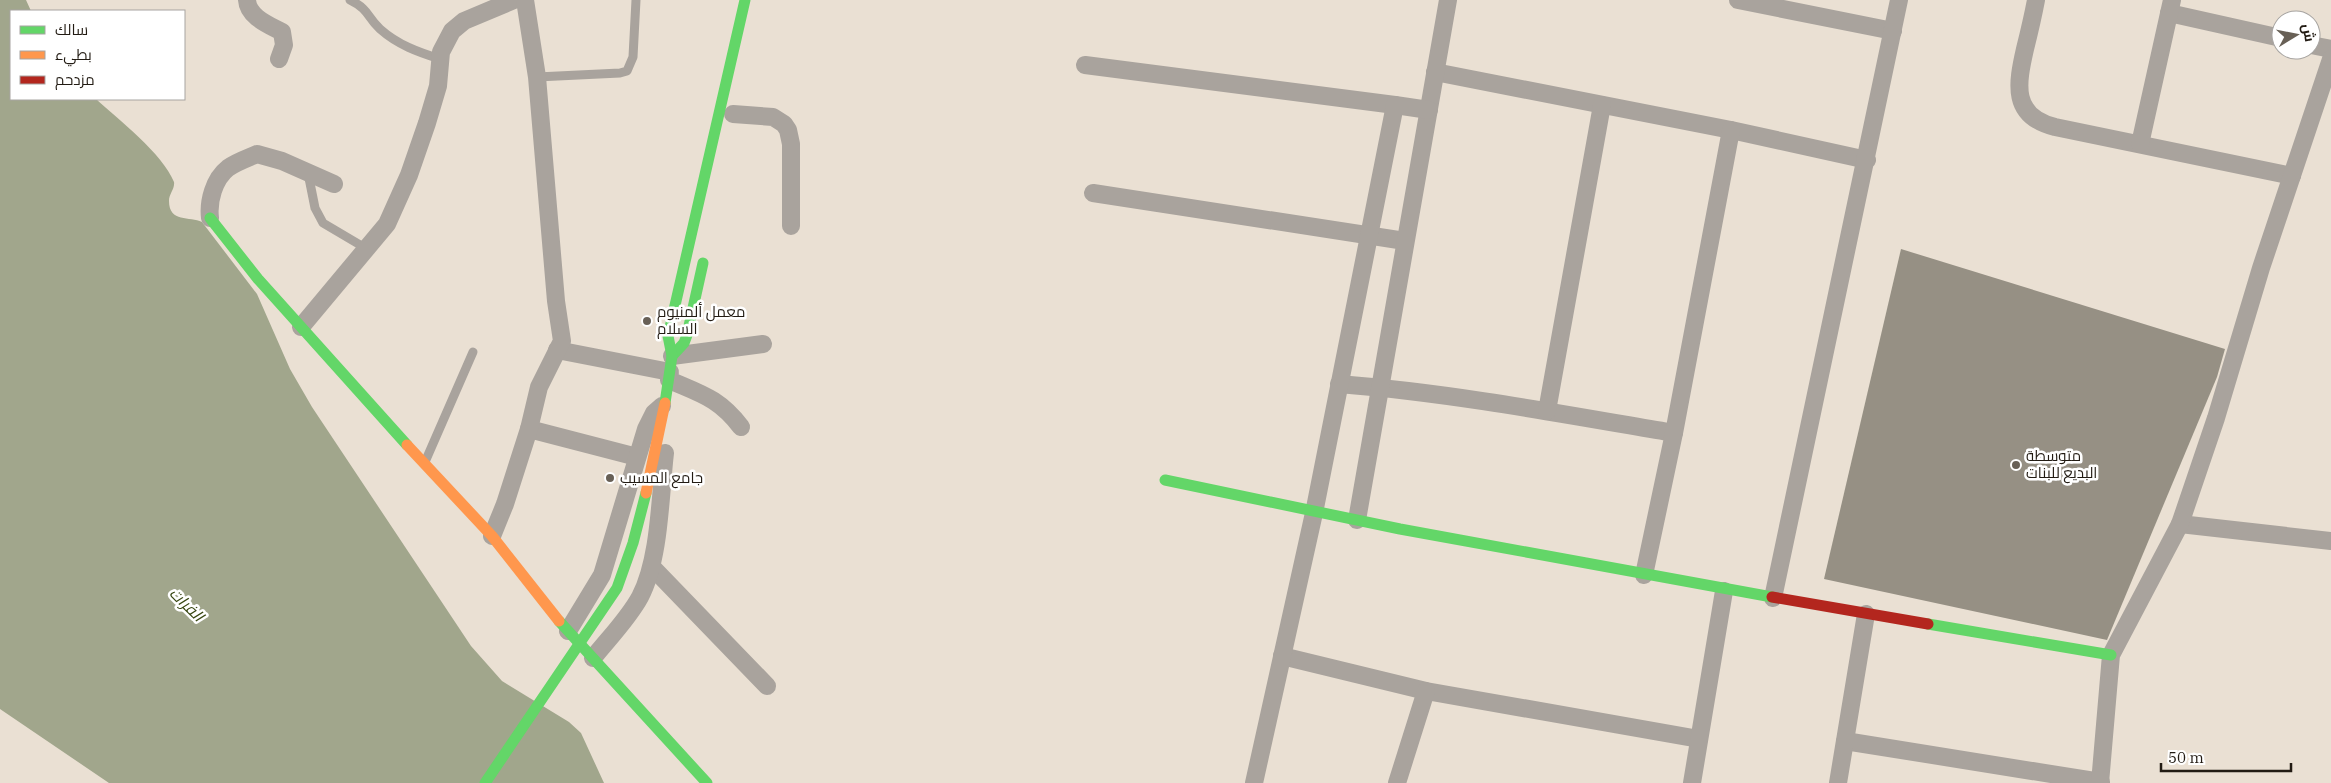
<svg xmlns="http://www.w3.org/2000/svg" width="2331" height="783" viewBox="0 0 2331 783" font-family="'IBM Plex Serif',Cairo,serif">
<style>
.water{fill:#a1a68c}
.building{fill:#969084}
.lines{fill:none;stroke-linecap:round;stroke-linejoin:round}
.lane{stroke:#a9a39d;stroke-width:9}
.street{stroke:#a9a39d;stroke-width:18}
.fast{stroke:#63d668;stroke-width:11}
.slow{stroke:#ff974d;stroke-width:11}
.jam{stroke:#b3261e;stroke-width:11}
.fast-bridge{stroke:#63d668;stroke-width:11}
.slow-bridge{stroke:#ff974d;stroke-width:11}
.poi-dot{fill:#686056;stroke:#fff;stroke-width:2}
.labels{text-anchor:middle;stroke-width:5;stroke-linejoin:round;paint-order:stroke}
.poi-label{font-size:15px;fill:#221b13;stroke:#fff;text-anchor:start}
.water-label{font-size:16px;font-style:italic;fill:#384712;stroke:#fff}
</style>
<rect width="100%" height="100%" fill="#eae0d3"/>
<path class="water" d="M0,0H26L31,11H11V99H96C118,119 163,154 174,182C175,189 169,194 169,201C169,223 190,216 202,222L257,294L290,369L312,407L471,646L502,681L569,722L581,733L604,783H109L0,709Z"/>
<path class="building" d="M1901,249L2225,349L2217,377L2107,640L1824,579Z"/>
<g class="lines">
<g class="lane">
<path d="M350,0C370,10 366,16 380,29C398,45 418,52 440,59"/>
<path d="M537,77L620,73L627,71L633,57L636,0"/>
<path d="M308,173L315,208L323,223L367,249"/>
<path d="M425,462L473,352"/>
</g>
<g class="street">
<path d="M247,0C248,17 269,25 282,32L284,45L279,59"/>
<path d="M1738,0L1893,31"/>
<path d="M2036,0C2033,16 2029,33 2025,49C2017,84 2011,116 2055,127L2292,176"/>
<path d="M2169,13L2281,38"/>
<path d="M2311,45L2331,49"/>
<path d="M1085,65L1395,105"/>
<path d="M1435,72L1731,130L1867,160"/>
<path d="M733,114L773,117L784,124L788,130L791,144V226"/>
<path d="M2140,144L2172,0"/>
<path d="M1093,193L1405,241"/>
<path d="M210,218C208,201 214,179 228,168C236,162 248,158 257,154L282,161L334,184"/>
<path d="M301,327L387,224L409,175L427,123L438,86L441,52L452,31L464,21L514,0"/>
<path d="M557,350L670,372"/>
<path d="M672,356L763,344"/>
<path d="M669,380C701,394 719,398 741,427"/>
<path d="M1339,384C1451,393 1563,414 1674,433"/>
<path d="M1547,411L1602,105"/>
<path d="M529,429L637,457"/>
<path d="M1357,520L1448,0"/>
<path d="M2180,524L2331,541"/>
<path d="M492,536L505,504L529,429L539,387L562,341L556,301L537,77L525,0"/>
<path d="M652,567L767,686"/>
<path d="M1644,575L1674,433L1731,130"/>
<path d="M1773,598L1899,0"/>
<path d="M568,631L602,575L646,429L654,413L662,406"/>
<path d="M1282,656L1426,691L1699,739"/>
<path d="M593,658C609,638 628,619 640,597C660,559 660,496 665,453"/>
<path d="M1845,741L2101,782"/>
<path d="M1254,783L1314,513L1395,105L1429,110"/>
<path d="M1397,783L1426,691"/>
<path d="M1692,783L1724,591"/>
<path d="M1838,783L1866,614"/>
<path d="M2100,783L2111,655L2180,524L2216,418L2261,268L2331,59"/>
</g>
<g class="fast">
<path d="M210,218L258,279L407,445"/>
<path d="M672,356L684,343L687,335L703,263"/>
<path d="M665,403L672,356L668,336L745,0"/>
<path d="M1165,480L1400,529L1772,597"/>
<path d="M559,621L707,783"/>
<path d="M1928,624L2111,655"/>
</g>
<path class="slow" d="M407,445L492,536L559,621"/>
<path class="jam" d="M1772,597L1928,624"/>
<path class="fast-bridge" d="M485,783L617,588L633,543L646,493"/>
<path class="slow-bridge" d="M646,493L665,403"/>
</g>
<g class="poi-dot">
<circle cx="647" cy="321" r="5"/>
<circle cx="2016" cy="465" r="5"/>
<circle cx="610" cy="478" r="5"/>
</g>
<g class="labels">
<g class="poi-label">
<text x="657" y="317">معمل ألمنيوم<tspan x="657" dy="17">السلام</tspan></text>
<text x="2026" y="461">متوسطة<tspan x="2026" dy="17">البديع للبنات</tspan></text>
<text x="620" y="483">جامع المسيب</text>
</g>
<g class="water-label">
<text transform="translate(187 604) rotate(44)" y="6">الفرات</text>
</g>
</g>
<rect x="10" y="10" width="175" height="90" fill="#ffffff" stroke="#a7a4a1"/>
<rect x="20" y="26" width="25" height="8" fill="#63d668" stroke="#a7a4a1"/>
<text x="55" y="35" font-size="15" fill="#221b13">سالك</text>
<rect x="20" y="51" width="25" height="8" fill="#ff974d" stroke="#a7a4a1"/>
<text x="55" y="60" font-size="15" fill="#221b13">بطيء</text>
<rect x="20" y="76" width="25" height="8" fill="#b3261e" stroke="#a7a4a1"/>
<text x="55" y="85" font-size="15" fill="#221b13">مزدحم</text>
<g transform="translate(2296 35) rotate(80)"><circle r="24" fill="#ffffff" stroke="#a7a4a1"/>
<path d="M0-4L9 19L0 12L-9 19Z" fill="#686056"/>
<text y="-8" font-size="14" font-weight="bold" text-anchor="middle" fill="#221b13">ش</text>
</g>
<path d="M2161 763v8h130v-8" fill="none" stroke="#221b13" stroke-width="2.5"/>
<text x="2168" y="763" font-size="15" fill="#221b13" stroke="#ffffff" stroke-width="4" paint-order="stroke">50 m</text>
</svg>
